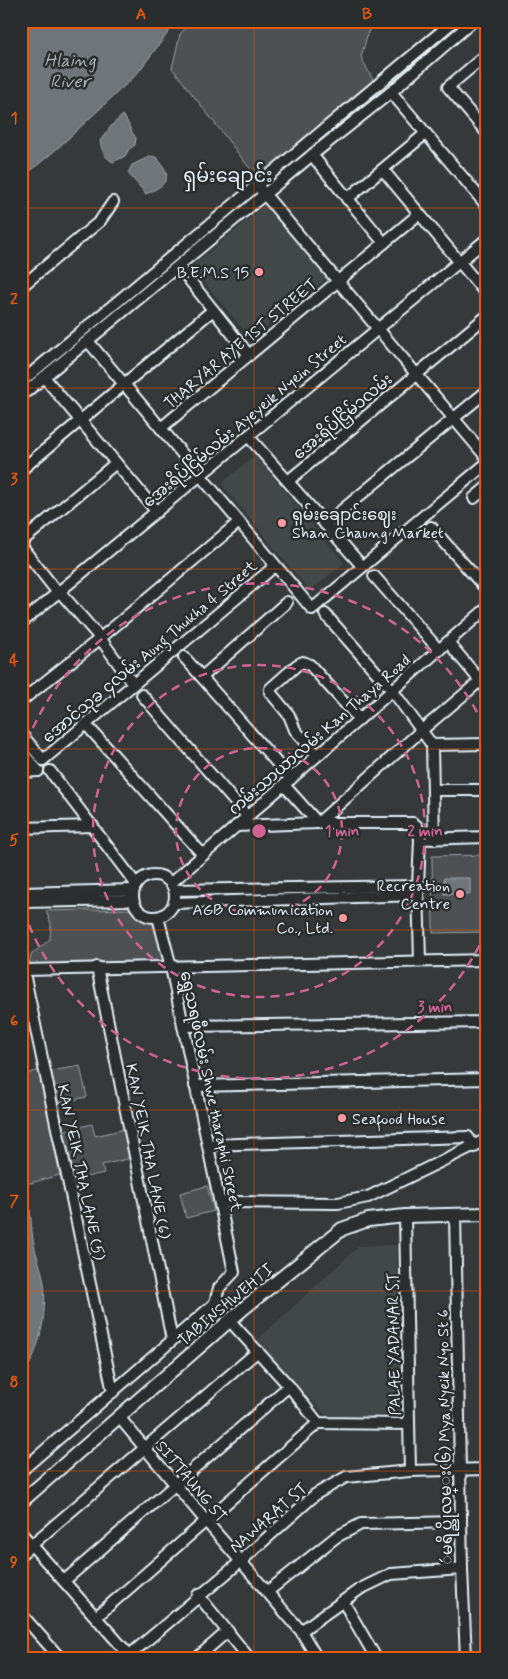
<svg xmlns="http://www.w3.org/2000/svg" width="508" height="1679" viewBox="0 0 508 1679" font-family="Mynerve,'Noto Sans Myanmar',sans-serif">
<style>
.built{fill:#424647}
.green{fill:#4d5152;stroke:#9aa1a5}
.water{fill:#707579;stroke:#a0a7ac}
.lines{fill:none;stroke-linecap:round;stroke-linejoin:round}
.minor-casing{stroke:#e8f1f8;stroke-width:14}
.major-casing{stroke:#e8f1f8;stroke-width:16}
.minor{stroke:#2a2d2e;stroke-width:10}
.major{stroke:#2a2d2e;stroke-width:12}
.grid{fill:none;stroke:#e8590c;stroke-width:1;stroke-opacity:0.55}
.ring{fill:none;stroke:#cf6492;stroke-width:2.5;stroke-dasharray:9 6}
.poi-dot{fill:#ff9aa2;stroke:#2a2d2e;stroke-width:2}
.labels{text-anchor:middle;stroke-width:5;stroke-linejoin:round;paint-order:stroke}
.poi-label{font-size:16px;fill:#e8f1f8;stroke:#2a2d2e;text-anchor:end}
.street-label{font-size:16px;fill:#e8f1f8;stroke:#2a2d2e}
.water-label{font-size:18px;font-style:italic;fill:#acb3b8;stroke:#2a2d2e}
.quarter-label{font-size:19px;fill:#e8f1f8;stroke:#2a2d2e}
.centre{fill:#cf6492;stroke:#2a2d2e;stroke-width:2.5}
.ring-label{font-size:15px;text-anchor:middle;font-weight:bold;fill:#cf6492;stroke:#2a2d2e;stroke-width:5;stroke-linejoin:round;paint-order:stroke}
.neatline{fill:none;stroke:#e8590c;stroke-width:2}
.grid-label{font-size:16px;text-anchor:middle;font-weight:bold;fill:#e8590c}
</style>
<rect width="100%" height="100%" fill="#35393a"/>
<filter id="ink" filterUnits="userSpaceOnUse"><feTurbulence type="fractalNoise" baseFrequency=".02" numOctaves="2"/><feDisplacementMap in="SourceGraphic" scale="10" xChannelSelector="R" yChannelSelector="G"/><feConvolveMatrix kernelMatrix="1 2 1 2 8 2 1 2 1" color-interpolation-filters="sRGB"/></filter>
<g filter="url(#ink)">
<g class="built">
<path d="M265,205L327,278L252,340L191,267Z"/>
<path d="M255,455L344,563L310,591L221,484Z"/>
<path d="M397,1245L402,1415L327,1417L257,1340L359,1246Z"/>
</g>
<g class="green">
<path d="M192,21H367L370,26L361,57L373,80L258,179L172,68L180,34Z"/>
<path d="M487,855V932L433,933L432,856Z"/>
<path d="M130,909L141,918L155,921L165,964L29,966L31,955L50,939L51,924L46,911Z"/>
<path d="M80,1066L87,1097L58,1103L51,1071Z"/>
<path d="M42,1069L63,1174L23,1185L21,1183V1076Z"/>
<path d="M92,1124L95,1136L125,1129L131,1158L102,1165L104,1173L73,1180L62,1131Z"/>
<path d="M207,1186L214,1211L186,1218L180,1193Z"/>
</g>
<g class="water">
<path d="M21,21H177L136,75L59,147L21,179Z"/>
<path d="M123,115C129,123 130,131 136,138L135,145L129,149L125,156L113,162C104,157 102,151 100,141L112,125Z"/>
<path d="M151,156L156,157C174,177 168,184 146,194L128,173L132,165Z"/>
<rect x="444" y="878" width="26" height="16"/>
<path d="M21,1183C32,1198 30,1221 33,1239C35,1254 42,1268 44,1283C47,1314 40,1353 21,1378Z"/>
</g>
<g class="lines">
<g class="minor-casing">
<g id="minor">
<path d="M487,54L448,87L487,133"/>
<path d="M391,92L487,206"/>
<path d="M479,123L487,116"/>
<path d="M312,155L384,243"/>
<path d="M383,170L487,295"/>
<path d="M261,190L487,458"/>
<path d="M347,199L425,134"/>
<path d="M179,267L249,355"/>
<path d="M21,287L100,221L113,202"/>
<path d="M88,341L312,609L487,463"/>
<path d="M44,377L157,512"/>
<path d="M21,382L454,21"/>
<path d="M21,396L312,155L391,92L473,21"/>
<path d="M161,428L419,214"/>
<path d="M248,436L362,566"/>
<path d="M21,470L213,310"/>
<path d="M288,481L487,316"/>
<path d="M474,498L487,487"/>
<path d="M325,524L487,391"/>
<path d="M431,527L487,590"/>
<path d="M21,542L116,463"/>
<path d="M21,546L58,593"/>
<path d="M374,576L439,650"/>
<path d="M60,592L100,638L133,684"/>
<path d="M325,614L392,690L432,745L434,839"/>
<path d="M21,623L487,239"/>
<path d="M448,642L487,689"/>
<path d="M184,657L291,779"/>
<path d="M202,677L287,602"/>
<path d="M142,695L247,816"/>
<path d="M21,701L97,641L239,522"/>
<path d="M91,730L203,855"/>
<path d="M21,734L43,760L275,566"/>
<path d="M432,745L487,744"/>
<path d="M21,751L38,771"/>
<path d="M317,755L295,730L289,715L270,692V689L297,665L303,662L310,665L359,719"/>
<path d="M50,771L136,884"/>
<path d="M21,772L38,771"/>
<path d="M284,785L318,823L422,730L487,675"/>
<path d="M434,790H487"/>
<path d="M236,826L318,823H413L417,826L420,839L418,886L420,961"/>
<path d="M21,828L93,826"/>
<path d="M420,839L487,837"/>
<circle cx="154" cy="896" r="21"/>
<path d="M171,883L487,608"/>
<path d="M174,890L418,886"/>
<path d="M21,893L133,890"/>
<path d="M21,902L133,900"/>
<path d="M174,903L418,895"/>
<path d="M21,959L113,1392"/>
<path d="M97,967L172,1340"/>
<path d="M24,970L487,960"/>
<path d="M183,1026L487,1022"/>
<path d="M195,1086L487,1079"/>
<path d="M208,1145L468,1137L474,1147"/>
<path d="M220,1202L338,1203L368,1197L487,1139"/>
<path d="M455,1215L462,1569L466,1658"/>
<path d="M405,1216L410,1471"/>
<path d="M230,1321L289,1386L318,1423L409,1424"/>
<path d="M119,1417L205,1520L301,1631L317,1658"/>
<path d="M21,1471L213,1305L215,1302L219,1288L234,1272L171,967L158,917"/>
<path d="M21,1533L132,1658"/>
<path d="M21,1554L258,1351"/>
<path d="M64,1581L289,1386"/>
<path d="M267,1592L336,1537L361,1524L461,1522"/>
<path d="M198,1595L249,1658"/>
<path d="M343,1601L376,1658"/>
<path d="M21,1614L60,1658"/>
<path d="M96,1617L318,1423"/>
<path d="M301,1631L360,1589L391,1574L462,1569"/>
<path d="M126,1658L240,1562L316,1494L346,1477L410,1471L487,1469"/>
<path d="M197,1658L228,1631"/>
</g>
</g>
<g class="major-casing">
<path id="major" d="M21,1502L244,1308L342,1229L368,1220L405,1216L487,1214"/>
</g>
<use href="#minor" class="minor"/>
<use href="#major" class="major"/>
</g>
</g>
<path class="grid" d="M254,21V1658M21,208H487M21,388H487M21,569H487M21,749H487M21,930H487M21,1110H487M21,1291H487M21,1471H487"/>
<g class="ring">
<circle cx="259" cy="831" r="83"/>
<circle cx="259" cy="831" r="166"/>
<path d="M486 932A249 249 0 0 1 22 906M22 756A249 249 0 0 1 486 730"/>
</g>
<g class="poi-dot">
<circle cx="259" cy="272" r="5"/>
<circle cx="282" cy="523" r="5"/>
<circle cx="460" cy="894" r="5"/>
<circle cx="343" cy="918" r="5"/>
<circle cx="342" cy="1118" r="5"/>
</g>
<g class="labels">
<g class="poi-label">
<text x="249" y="278">B.E.M.S 15</text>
<text x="292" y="520" text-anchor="start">ရှမ်းချောင်းဈေး<tspan x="292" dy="18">Shan Chaung Market</tspan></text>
<text x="450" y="891">Recreation<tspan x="450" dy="18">Centre</tspan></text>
<text x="333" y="915">AGB Communication<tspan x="333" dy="18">Co., Ltd.</tspan></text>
<text x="352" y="1124" text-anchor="start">Seafood House</text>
</g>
<g class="street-label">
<text transform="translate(240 343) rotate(-40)" y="6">THARYAR AYE 1ST STREET</text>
<text transform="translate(342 416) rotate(-40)" y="6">အေးရိပ်ငြိမ်၁လမ်း</text>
<text transform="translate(244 420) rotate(-40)" y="6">အေးရိပ်ငြိမ်လမ်း Ayeyeik Nyein Street</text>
<text transform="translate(149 651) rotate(-40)" y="6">အောင်သုခ ၄လမ်း Aung Thukha 4 Street</text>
<text transform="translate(319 734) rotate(-41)" y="6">ကမ်းသာယာလမ်း Kan Thaya Road</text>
<text transform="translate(212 1091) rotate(78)" y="6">ရွှေသရဖီလမ်း Shwe tharaphi Street</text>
<text transform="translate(149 1151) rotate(79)" y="6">KAN YEIK THA LANE (6)</text>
<text transform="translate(82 1172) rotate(78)" y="6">KAN YEIK THA LANE (5)</text>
<text transform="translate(225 1304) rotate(-40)" y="6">TABINSHWEHTI</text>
<text transform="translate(393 1344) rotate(-91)" y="6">PALAE YADANAR ST</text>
<text transform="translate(444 1437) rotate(-91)" y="6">ဴမရိပ္ညိုလမ္း(၆) Mya Nyeik Nyo St 6</text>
<text transform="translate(192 1481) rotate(50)" y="6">SITTAUNG ST</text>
<text transform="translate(268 1517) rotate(-41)" y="6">NAWARAT ST</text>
</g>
<g class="water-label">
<text x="70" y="66">Hlaing<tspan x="70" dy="21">River</tspan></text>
</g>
<g class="quarter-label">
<text x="228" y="182">ရှမ်းချောင်း</text>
</g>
</g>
<circle cx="259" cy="831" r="8" class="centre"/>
<g class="ring-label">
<text x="342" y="836">1 min</text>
<text x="425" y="836">2 min</text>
<text x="435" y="1012">3 min</text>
</g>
<rect width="508" height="1679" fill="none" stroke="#2a2d2e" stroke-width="55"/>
<rect x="28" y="28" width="452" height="1624" class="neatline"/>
<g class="grid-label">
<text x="141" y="19">A</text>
<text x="367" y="19">B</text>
<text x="14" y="123">1</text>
<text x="14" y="304">2</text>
<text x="14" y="484">3</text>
<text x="14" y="665">4</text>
<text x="14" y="845">5</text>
<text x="14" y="1026">6</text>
<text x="14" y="1206">7</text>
<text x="14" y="1387">8</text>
<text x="14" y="1567">9</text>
</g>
</svg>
